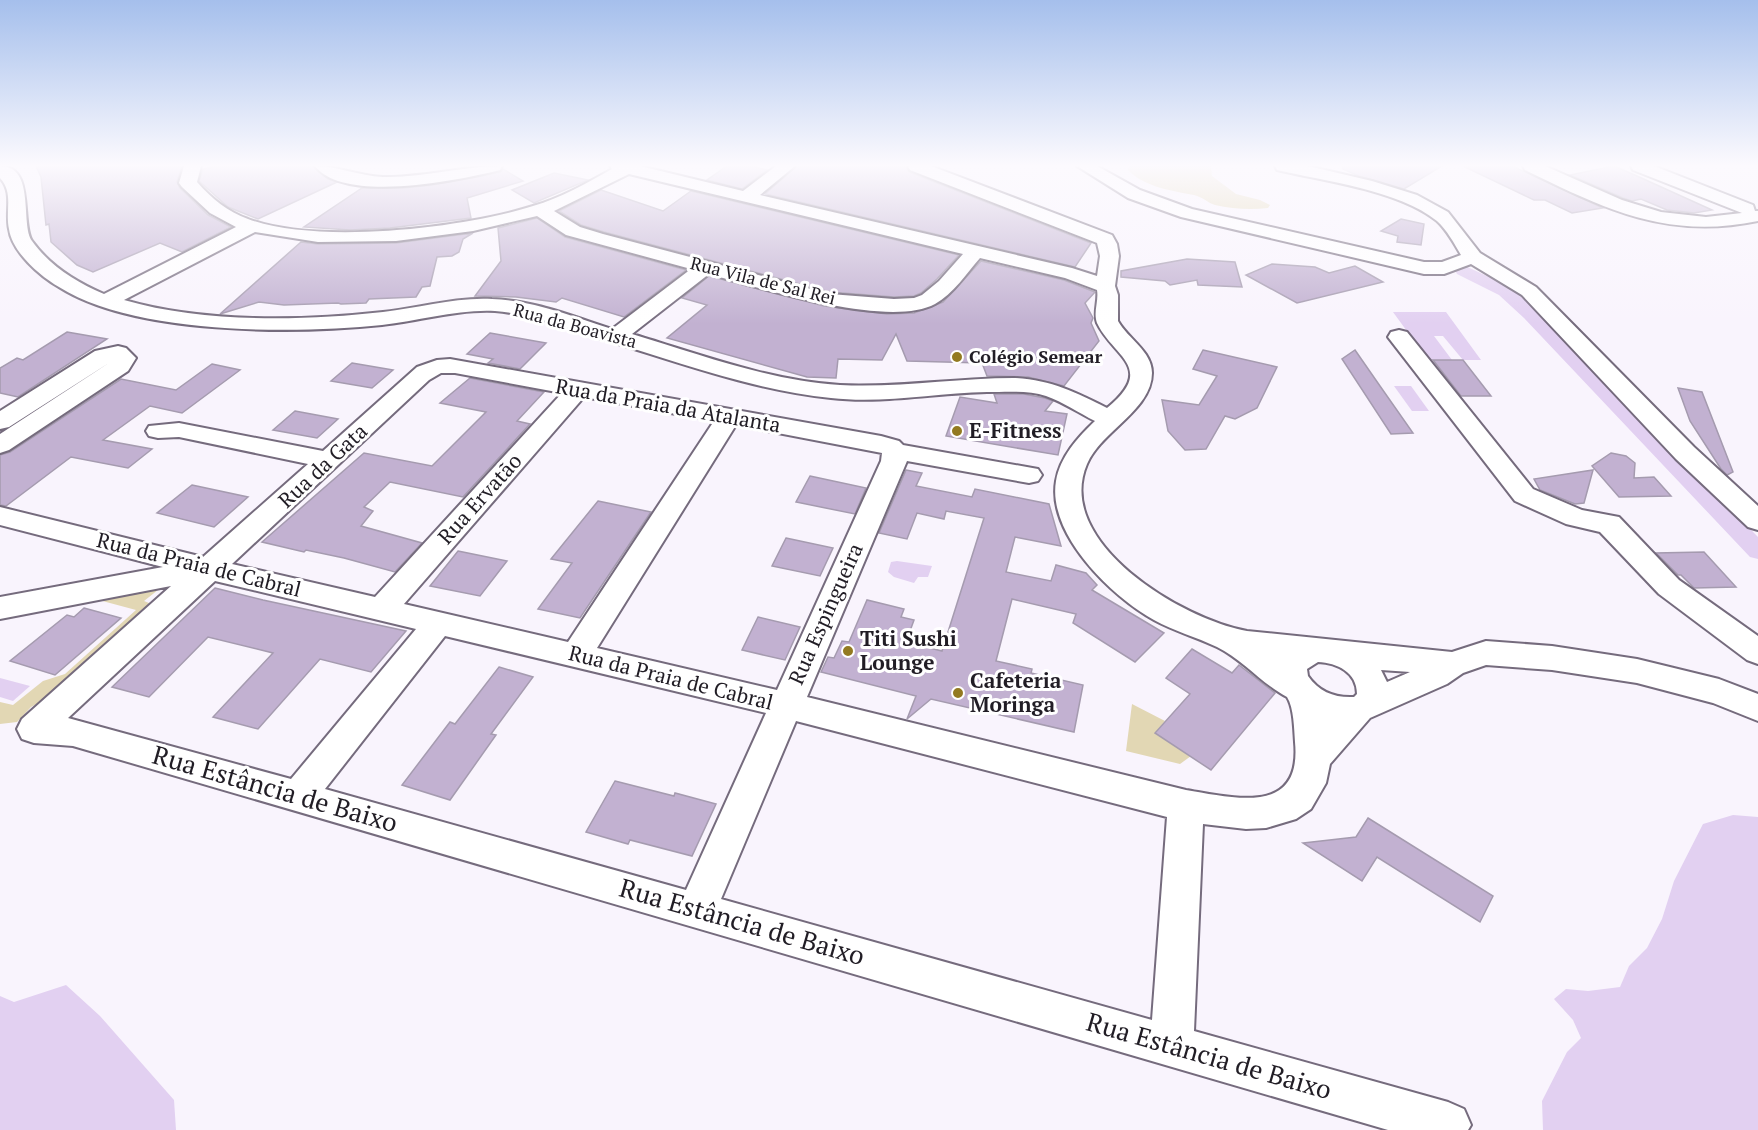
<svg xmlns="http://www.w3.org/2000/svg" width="1758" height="1130" viewBox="0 0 1758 1130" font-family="'PT Serif',serif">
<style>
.green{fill:#e2d7b4}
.water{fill:#e2d0f1}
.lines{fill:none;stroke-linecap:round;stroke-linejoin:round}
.canal{fill:#e2d0f1;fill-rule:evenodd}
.building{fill:#c2b1d1;stroke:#a59baf;stroke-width:1.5}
.minor-casing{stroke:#756b7d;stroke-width:4}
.minor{fill:#fff;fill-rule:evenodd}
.poi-dot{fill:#937a21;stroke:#fff;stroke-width:2}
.labels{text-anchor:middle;stroke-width:6;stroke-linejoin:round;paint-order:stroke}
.far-street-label{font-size:18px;fill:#211d25;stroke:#fff}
.far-poi-label{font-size:18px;font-weight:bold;fill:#211d25;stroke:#fff;text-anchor:start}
.street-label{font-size:21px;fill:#211d25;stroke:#fff}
.poi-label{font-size:21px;font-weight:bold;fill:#211d25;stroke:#fff;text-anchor:start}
.near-street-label{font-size:26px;fill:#211d25;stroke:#fff}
</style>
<rect width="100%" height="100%" fill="#f9f4fd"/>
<g class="green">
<path d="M1129,166H1211L1212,176L1236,194L1260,200L1270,205L1268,208C1251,210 1232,209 1215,205C1208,203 1203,197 1194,195C1173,191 1144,187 1128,170Z"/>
<path d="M163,586L144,601L159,607L76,683L31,707L17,722L0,724V702L13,705L43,681L65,674L136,610L95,599Z"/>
<path d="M1132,704L1165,721L1155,733L1191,756L1180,764L1126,751Z"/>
</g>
<g class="water">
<path d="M1393,312H1446L1481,360H1463L1443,336H1434L1452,360H1428Z"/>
<path d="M1394,386H1411L1429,411H1412Z"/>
<path d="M897,561L932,566L928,577H918L914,583L894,577L888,572L891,562Z"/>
<path d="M0,678L30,686L13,701L0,697Z"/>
<path d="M1733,815L1758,817V1130H1543L1542,1101L1567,1052L1581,1038L1573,1020L1554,999L1566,989L1588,991L1620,987L1629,966L1647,948L1662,919L1674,881L1703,824Z"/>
<path d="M66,985L100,1016L174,1100L176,1130H0V996L14,1002Z"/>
</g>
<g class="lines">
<path class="canal" d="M1463,265L1511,287L1536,310L1758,537V559L1750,557L1524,318L1499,295L1457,274L1455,270Z"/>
</g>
<g class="building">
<path d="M36,166H182L177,182L180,188L208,215L231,227L182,252L160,243L93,272L77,265L51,242L49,224L46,225L41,177Z"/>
<path d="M220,166H313L328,179L337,182L258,219L228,207L199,181L203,169Z"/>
<path d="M727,166H750L767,170L742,189L707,180Z"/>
<path d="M797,166H906L909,172L1091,243L1075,267L765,194Z"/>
<path d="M1343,166H1442L1404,189L1359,176L1343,169Z"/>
<path d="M1463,166H1512L1603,208L1572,213L1545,200H1534Z"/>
<path d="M1614,166L1637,176L1712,210L1694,213L1667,210L1641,199L1632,201L1623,198L1570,175Z"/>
<path d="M503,169L523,181L467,198L471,218L390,228L350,230L304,227L362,188H403L432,185L482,176L501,172Z"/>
<path d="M554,173L588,180L534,203L512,190Z"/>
<path d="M601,190L663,211L691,191L959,255L937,279L921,293L914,296L894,297L830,292L604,232L581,225L559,211Z"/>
<path d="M537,218L565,237L686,270L624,317L562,298L556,302L516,297L475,296L501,261L498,228Z"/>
<path d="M1401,219L1424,224L1421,245L1397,242L1398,236L1381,231Z"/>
<path d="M473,233L463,239L459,252L452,256L437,257L430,286L422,287L416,297L369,299L366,303L341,304L338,303L284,305L259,302L220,314L301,242L318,244L396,243Z"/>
<path d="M1187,259L1235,262L1242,287L1198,285L1197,280L1170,285L1165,281L1121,277V271Z"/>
<path d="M981,261L1064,280L1095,292L1085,303L1093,318L1091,323L1099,341L1064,386L1028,377L987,376L982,363L907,361L896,334L882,360L838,359L836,378L807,377L667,338L707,305L682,298L709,276L824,306L887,314L914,313L943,302Z"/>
<path d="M1272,264L1315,267L1329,273L1355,266L1383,282L1297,303L1246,275Z"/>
<path d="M67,332L107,339L18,397L0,393V368L17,358L23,360Z"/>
<path d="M490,333L546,343L520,369L488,363L493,359L467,354Z"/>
<path d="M1203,350L1277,367L1257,408L1235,419L1225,416L1206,449L1185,450L1168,431L1162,400L1199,405L1217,376L1193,369Z"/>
<path d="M1355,350L1380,386L1413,433L1391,434L1342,359Z"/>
<path d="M1433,360H1463L1491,396H1461Z"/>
<path d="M352,363L393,370L372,388L331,381Z"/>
<path d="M212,364L240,370L182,413L150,406L103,440L152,449L128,468L71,457L6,506L0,505V455L10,452L121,379L176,390Z"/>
<path d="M470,378L544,392L517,421L530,424L463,497L390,482L364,507L373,511L361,526L422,543L395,572L344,558L306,550L304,552L262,542L364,453L432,466L486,412L440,403Z"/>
<path d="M1678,388L1702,392L1733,472L1727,475L1721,469L1690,421Z"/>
<path d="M994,394H1024L1045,398L1053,401L1045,411L1067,414L1058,455L946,436L960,397L997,403Z"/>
<path d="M295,411L338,419L317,438L273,430Z"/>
<path d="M1611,453L1626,456L1635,463L1634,478L1654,477L1671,496L1619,497L1592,466Z"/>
<path d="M906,470L922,473L916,486L972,497L975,489L1049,504L1061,546L1015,537L1006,572L1051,581L1056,565L1086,573L1097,585L1092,590L1164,633L1135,662L1073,623L1076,614L1012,599L996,661L1032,669L1031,673L1083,685L1074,732L931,699L907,719L916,696L821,672L828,657L834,658L842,641L849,642L867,600L904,609L901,617L914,620L906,642L942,651L984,518L946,511L944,519L917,513L907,539L879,533Z"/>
<path d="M1593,470L1584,503L1575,504L1540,490L1534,479Z"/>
<path d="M810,476L866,488L855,514L796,502Z"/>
<path d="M192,485L248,497L214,527L157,513Z"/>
<path d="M598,501L651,512L580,618L538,609L572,563L551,559Z"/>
<path d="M786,538L833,548L820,576L772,566Z"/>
<path d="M458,551L507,561L480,596L430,586Z"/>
<path d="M1704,552L1736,587L1694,588L1681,575H1678L1656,553Z"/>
<path d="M215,588L263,600L406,631L371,672L320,659L258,729L213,717L273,653L208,637L149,697L112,687Z"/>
<path d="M84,608L121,618L55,675L10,661L67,615L74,617Z"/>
<path d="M758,617L800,627L785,660L742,650Z"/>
<path d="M1192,649L1232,673L1239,665L1275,693L1211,770L1155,733L1190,694L1166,678Z"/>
<path d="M499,667L533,677L491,734L496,735L450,800L402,785L450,722L455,724Z"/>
<path d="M615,781L674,796L675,793L716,804L692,856L630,840L628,844L586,832Z"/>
<path d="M1368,818L1493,896L1480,922L1377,857L1362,881L1303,843L1356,837Z"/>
</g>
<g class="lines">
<g class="minor-casing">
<g id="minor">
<path d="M0,166C36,166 20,224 32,241C50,266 76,282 104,294L236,227L210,213L182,187L179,183L184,166H201L197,182C211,198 228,212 248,219C317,245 464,228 533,206C561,198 587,183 612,169L610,166H640L743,191L776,166H795L760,195L1072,268L1097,276L1100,256L1097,243L910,170L908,166H931L1112,235L1117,244L1119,256L1115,286L1118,295V321C1128,339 1152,351 1152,373C1152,410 1101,431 1087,464C1053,543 1184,620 1247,631L1452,652L1486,641L1552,646L1637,659L1719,679L1758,694V721L1713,703L1637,683L1552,670L1486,665L1463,673L1447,684L1370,718L1330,764L1326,783L1311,809L1296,819L1266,828L1246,829L1203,824L1194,1031L1448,1102L1464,1109L1471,1125L1468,1130H1388L73,746L34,743L22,739L17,729L22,719L171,586L0,619V597L163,567L0,525V507L203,557L308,464L179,437L158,438L149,436L146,431L149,426L179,423L323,451L417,367L437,360L450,359L881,436L899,441L903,445L1038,469L1042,475L1038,481L1029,483L907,461L807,697L1186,790C1235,798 1302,816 1295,742C1294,729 1294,708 1287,697C1262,684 1242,659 1217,647C1196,637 1174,631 1154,620C1112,597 1047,534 1056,481C1060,457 1078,437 1095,421C1079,413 1063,402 1046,396C1028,390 1006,392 987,392C936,393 882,404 831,398C752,390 675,361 599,338C565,328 531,314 495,311C459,309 418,321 382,325C293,334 135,335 59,287C40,276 12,252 9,229C5,211 14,193 0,178ZM629,174L963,254L939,281L922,295L914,298L894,299L830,294L603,234L580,227L554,211ZM537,216L566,235L691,269L612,329C574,317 533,300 492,299C456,297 419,308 383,312C302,321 203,323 124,300L255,232L318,242L396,241L473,231ZM980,258L1065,278L1097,290C1099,301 1093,312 1097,323C1113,357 1157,367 1107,408C1075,392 1051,380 1014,378C956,378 898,388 840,385C770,381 699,354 632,334L709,274C760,288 889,329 935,304C953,294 967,273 980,258ZM441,373H455L562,393L375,597L232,564L429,380ZM584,397L714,421L568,642L404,604ZM736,425L882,453L881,461L777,690L597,648ZM215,581L416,629L291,779L68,718ZM445,636L766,713L686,890L325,789ZM1318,662C1337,663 1357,672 1357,694L1354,697C1335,698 1319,692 1308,676L1307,669ZM1381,670L1410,672L1387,682ZM796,721L1167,817L1152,1020L721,899Z"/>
<path d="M315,166C338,166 359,176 383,177C423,178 462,166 502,166L500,170C460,180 344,204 315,166Z"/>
<path d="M1077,166H1097L1140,190L1192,209L1424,262H1442L1461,255C1454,243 1447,230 1437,221C1399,190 1324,181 1277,170L1275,166H1308L1372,181L1417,195L1448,212L1480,253L1536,287L1694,447L1758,506V530L1748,527L1676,459L1522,295L1471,264L1444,274H1424L1181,217L1128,198Z"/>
<path d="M1523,166H1545L1622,200L1661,212L1706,217L1742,213L1633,170L1631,166H1654L1753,205L1755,211H1758V221C1667,240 1605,209 1525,170Z"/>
<path d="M1399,330L1407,332L1533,489L1582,510L1619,517L1679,580L1758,636V664L1747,660L1659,594L1600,532L1566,524L1515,501L1388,337L1391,332Z"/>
<path d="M118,346L126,348L136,358L128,371L9,450L0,453V434L112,361L9,427L0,429V411L95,351Z"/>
</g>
</g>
<use href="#minor" class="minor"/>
</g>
<linearGradient id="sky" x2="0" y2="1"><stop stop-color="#a5bfec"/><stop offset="0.51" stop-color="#fcfafe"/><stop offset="1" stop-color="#fcfafe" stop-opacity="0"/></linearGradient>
<rect width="1758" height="324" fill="url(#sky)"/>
<g class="poi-dot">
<circle cx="957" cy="357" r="6"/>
<circle cx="957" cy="431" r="6"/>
<circle cx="848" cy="651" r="6"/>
<circle cx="958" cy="693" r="6"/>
</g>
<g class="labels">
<g class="far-street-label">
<text transform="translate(763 281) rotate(14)" y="6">Rua Vila de Sal Rei</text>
<text transform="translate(575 326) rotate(15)" y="6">Rua da Boavista</text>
</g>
<g class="far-poi-label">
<text x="969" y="363">Colégio Semear</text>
</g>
<g class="street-label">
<text transform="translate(668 406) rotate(10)" y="7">Rua da Praia da Atalanta</text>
<text transform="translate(323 466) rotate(-43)" y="7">Rua da Gata</text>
<text transform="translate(480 499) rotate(-48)" y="7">Rua Ervatão</text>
<text transform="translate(199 565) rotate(14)" y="7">Rua da Praia de Cabral</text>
<text transform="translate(826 614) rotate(-66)" y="7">Rua Espingueira</text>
<text transform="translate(671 678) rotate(14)" y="7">Rua da Praia de Cabral</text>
</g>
<g class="poi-label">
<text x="969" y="438">E-Fitness</text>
<text x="860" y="646">Titi Sushi<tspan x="860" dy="24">Lounge</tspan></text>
<text x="970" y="688">Cafeteria<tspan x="970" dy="24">Moringa</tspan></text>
</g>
<g class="near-street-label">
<text transform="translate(275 789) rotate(16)" y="9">Rua Estância de Baixo</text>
<text transform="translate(742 922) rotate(16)" y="9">Rua Estância de Baixo</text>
<text transform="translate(1209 1056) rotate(16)" y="9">Rua Estância de Baixo</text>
</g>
</g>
</svg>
